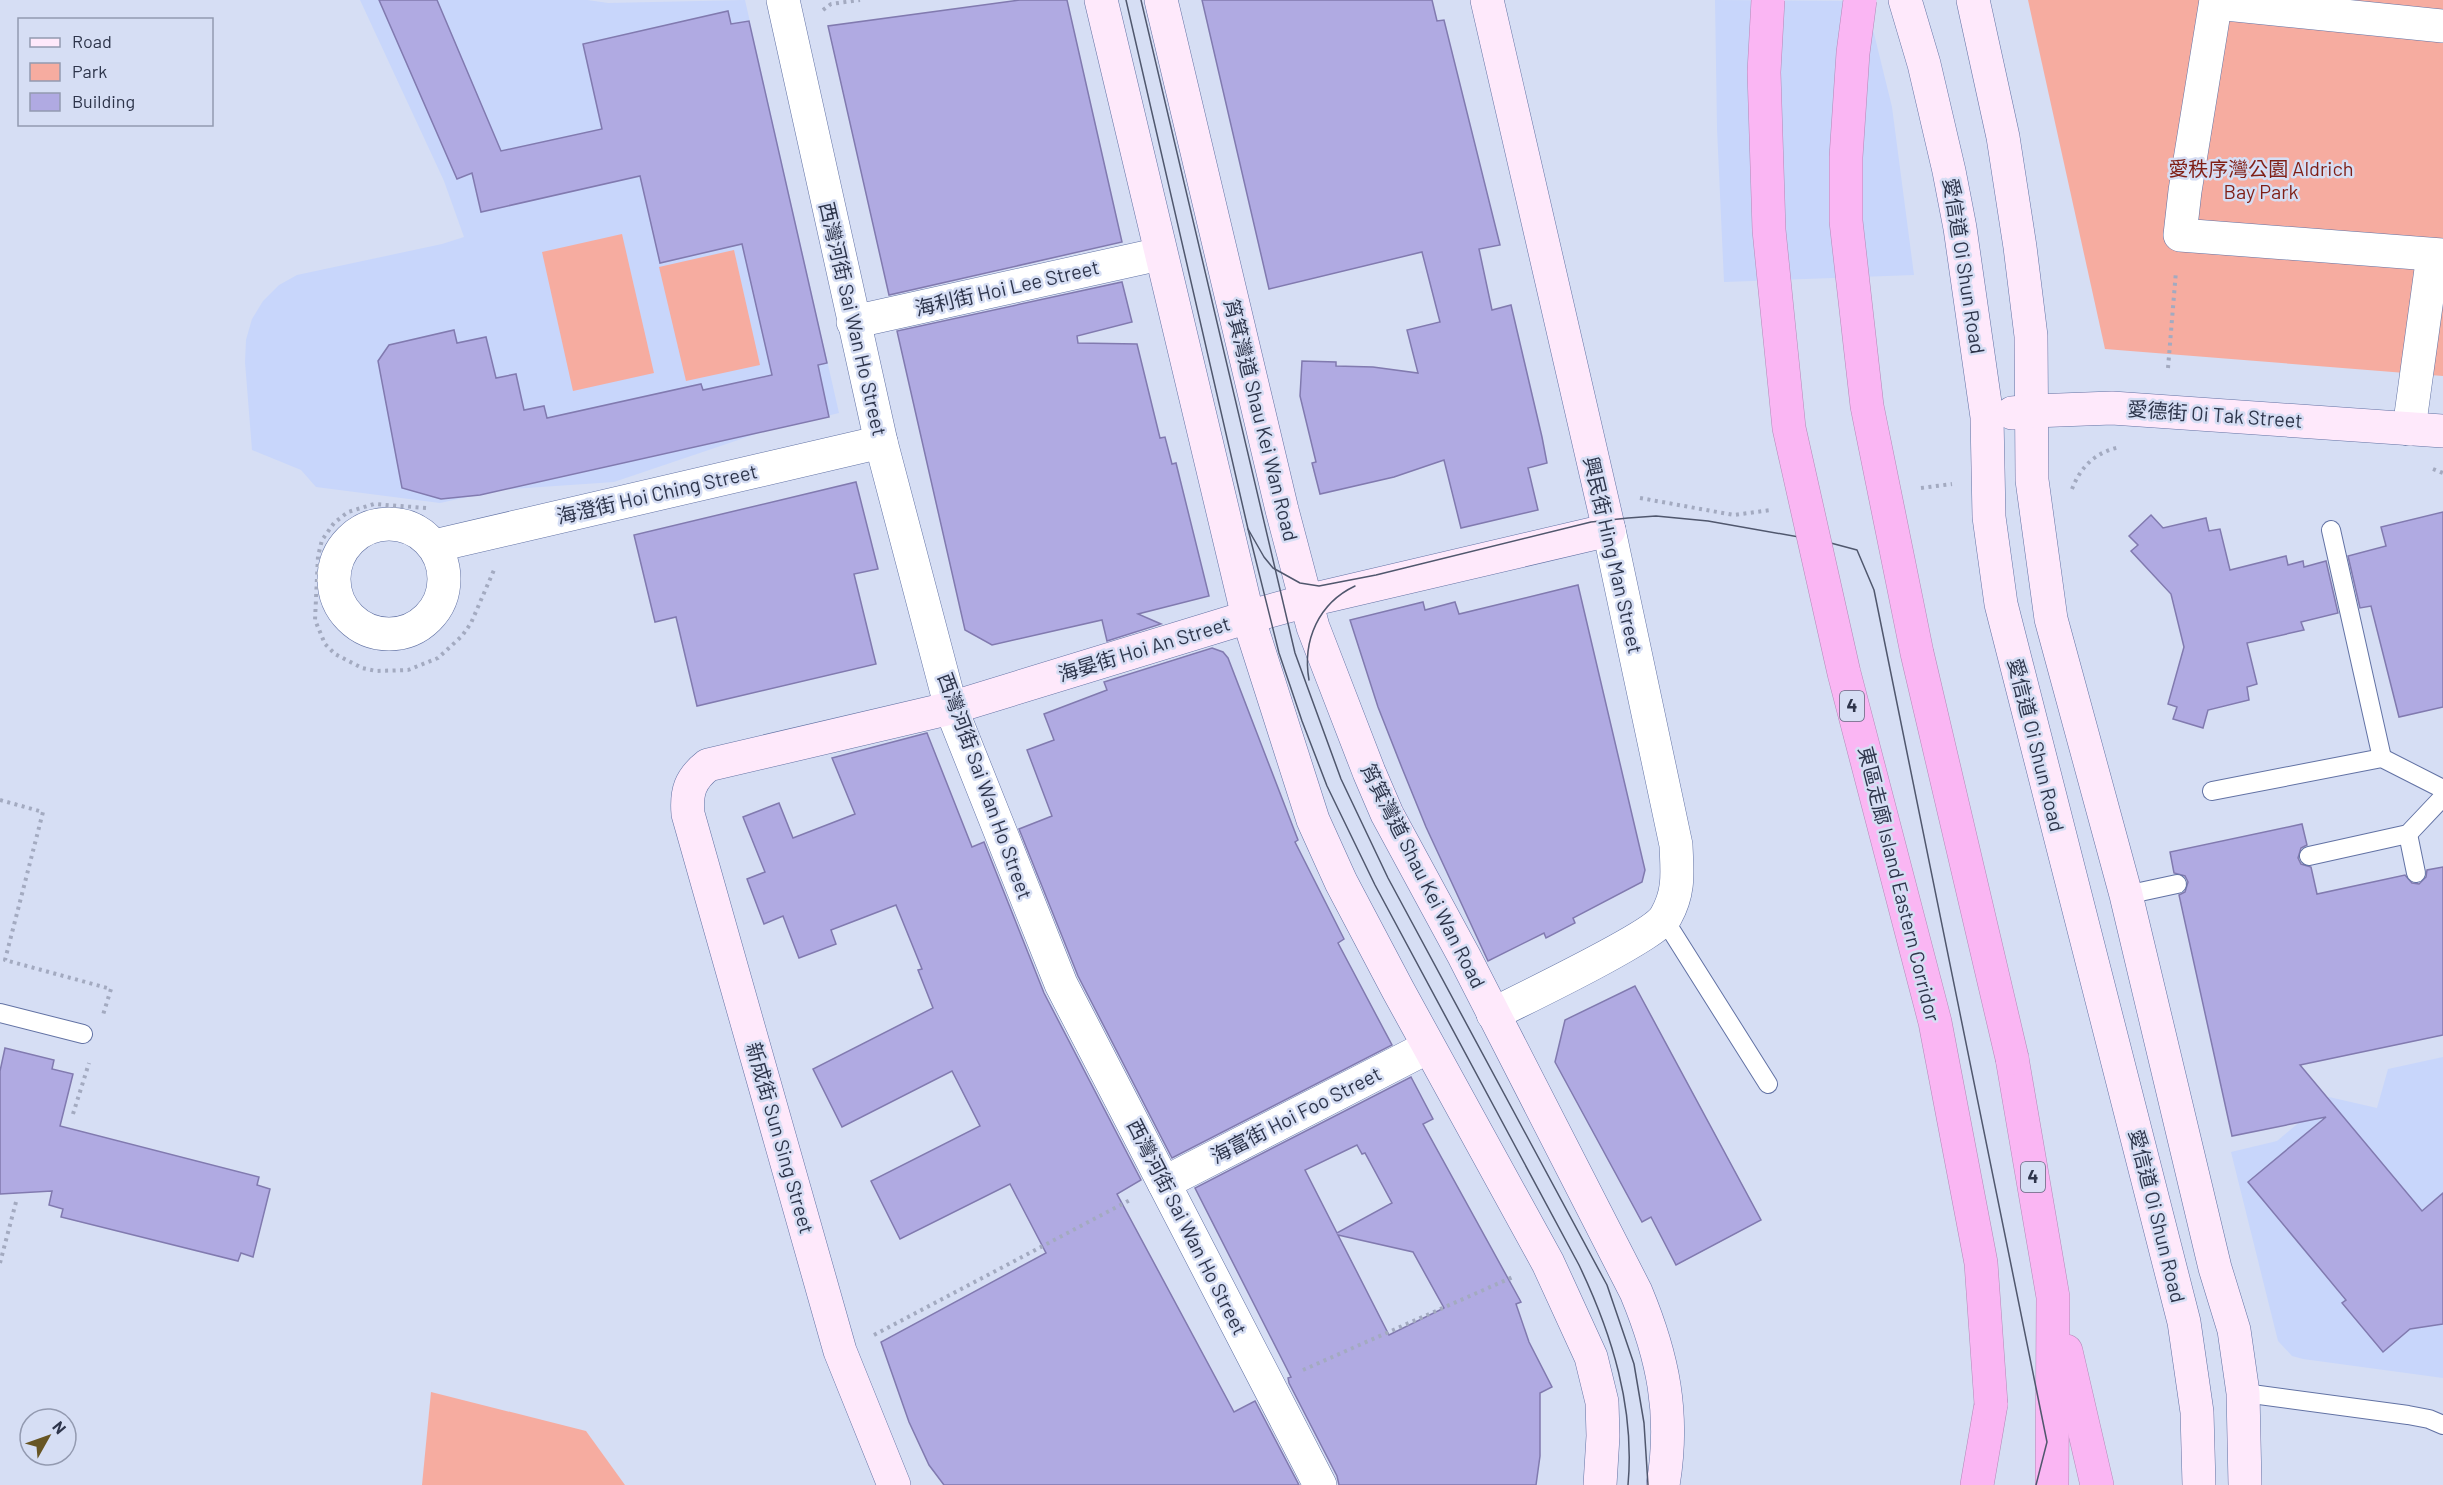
<svg xmlns="http://www.w3.org/2000/svg" width="2443" height="1485" viewBox="0 0 2443 1485" font-family="Barlow,'Noto Sans TC',sans-serif">
<style>
.built{fill:#c8d6fb}
.green{fill:#f6aca0}
.building{fill:#b0aae2;stroke:#817aaf;stroke-width:1.5;fill-rule:evenodd}
.lines{fill:none;stroke-linecap:round;stroke-linejoin:round}
.lane-casing{stroke:#6272a4;stroke-width:20}
.street-casing{stroke:#6272a4;stroke-width:34}
.secondary-casing{stroke:#6272a4;stroke-width:34}
.highway-casing{stroke:#b389b8;stroke-width:34}
.path{stroke:#a3aac0;stroke-width:4;stroke-dasharray:3 4.5;stroke-linecap:butt}
.lane{stroke:#fff;stroke-width:18}
.street{stroke:#fff;stroke-width:33}
.secondary{stroke:#fee9fb;stroke-width:33}
.highway{stroke:#fab6f3;stroke-width:33}
.tram{stroke:#50576d;stroke-width:1.5}
.highway-bridge-casing{stroke:#b389b8;stroke-width:34;stroke-linecap:butt}
.highway-bridge{stroke:#fab6f3;stroke-width:33}
.labels{text-anchor:middle;stroke-width:5;stroke-linejoin:round;paint-order:stroke}
.shield{fill:#d6def4;stroke:#60687e;stroke-width:1.5}
.shield-label{font-size:18px;font-weight:bold;fill:#2e354b}
.park-label{font-size:20px;fill:#7f1f16;stroke:#d6def4}
.street-label{font-size:20px;fill:#2e354b;stroke:#d6def4}
</style>
<rect width="100%" height="100%" fill="#d6def4"/>
<g class="built">
<path d="M360,0H587L608,3L745,0L839,413L765,431L614,482L499,490L440,503L316,487L301,470L252,450L245,362L246,340L252,319L263,301L279,285L297,275L442,244L464,237L444,181Z"/>
<path d="M1715,0L1866,1L1892,107L1914,275L1724,282L1717,129Z"/>
<path d="M2443,1057V1378L2303,1359L2292,1356L2278,1341L2231,1152L2277,1141L2329,1097L2377,1108L2388,1069Z"/>
</g>
<g class="green">
<path d="M2028,0H2443V376L2105,349Z"/>
<path d="M622,234L654,373L573,391L542,252Z"/>
<path d="M734,250L760,365L686,381L659,267Z"/>
<path d="M431,1392L586,1431L625,1485H422Z"/>
</g>
<g class="building">
<path d="M379,0H437L501,151L602,129L583,44L728,11L731,24L749,21L827,363L818,365L829,417L480,495L441,499L402,488L378,361L389,345L454,330L457,343L486,337L496,378L516,374L524,410L544,406L547,418L701,384L703,390L772,375L742,244L660,263L640,176L481,212L472,173L457,179Z"/>
<path d="M1020,0H1067L1122,242L889,295L828,26Z"/>
<path d="M1202,0H1432L1437,21L1444,20L1500,245L1479,249L1492,310L1511,305L1542,437L1547,463L1528,468L1538,510L1461,528L1444,460L1394,477L1320,494L1312,463L1316,462L1300,396L1302,361L1336,362V366L1373,367L1418,373L1407,330L1440,322L1422,252L1269,289Z"/>
<path d="M1122,282L1132,322L1077,336L1078,343L1137,344L1160,438L1165,437L1172,464L1176,463L1209,596L1138,614L1161,624L1107,641L1102,620L992,645L965,630L897,331Z"/>
<path d="M856,482L878,569L854,574L876,664L697,706L676,617L655,622L634,535Z"/>
<path d="M2443,512V707L2399,717L2371,606L2360,608L2348,556L2386,546L2381,527Z"/>
<path d="M2151,515L2163,528L2206,518L2209,531L2220,529L2230,570L2286,556L2288,565L2303,561L2304,567L2326,561L2338,613L2301,622L2304,630L2247,643L2257,684L2247,687L2249,700L2208,710L2203,728L2173,719L2177,707L2168,704L2184,647L2171,594L2131,551L2138,545L2129,536Z"/>
<path d="M1578,585L1645,870L1642,882L1573,918L1575,923L1546,938L1544,933L1488,961L1426,827L1402,768L1378,707L1350,620L1423,602L1425,610L1455,602L1459,614Z"/>
<path d="M1212,648L1223,652L1228,658L1298,840L1295,842L1344,939L1338,943L1392,1045L1172,1158L1078,976L1019,829L1052,816L1027,750L1054,740L1044,714L1107,690L1104,682Z"/>
<path d="M927,733L972,847L984,842L1044,993L1141,1180L1117,1194L1234,1412L1255,1401L1299,1485H944L929,1465L909,1422L881,1342L1046,1253L1010,1184L900,1239L871,1181L980,1126L952,1071L842,1127L813,1069L933,1008L918,970L922,969L896,905L831,930L836,944L799,958L783,916L764,924L747,879L765,872L743,817L779,803L793,838L855,814L832,758Z"/>
<path d="M2302,824L2307,845L2301,848L2298,858L2301,864L2311,867L2317,894L2405,875L2412,883L2419,884L2426,877L2427,870L2443,867V1035L2300,1065L2422,1211L2443,1193V1324L2410,1329L2383,1352L2342,1303L2346,1300L2248,1182L2326,1117L2232,1136L2179,895L2185,892L2188,882L2185,876L2174,873L2170,852Z"/>
<path d="M1635,986L1761,1220L1676,1265L1651,1217L1642,1222L1555,1062L1565,1020Z"/>
<path d="M5,1048L54,1060L52,1069L73,1074L60,1126L259,1177L257,1185L270,1189L253,1257L241,1253L238,1261L61,1217L63,1209L49,1205L52,1191L0,1194V1071Z"/>
<path d="M1411,1077L1433,1119L1423,1124L1521,1302L1516,1304L1529,1342L1552,1387L1540,1393V1456L1536,1485H1339L1337,1476L1289,1383L1288,1378L1291,1377L1195,1188ZM1357,1145L1362,1154L1365,1153L1392,1203L1337,1233L1305,1170ZM1338,1235L1413,1252L1444,1308L1389,1335Z"/>
</g>
<g class="lines">
<g class="lane-casing">
<g id="lane">
<path d="M2331,530L2382,758"/>
<path d="M2212,791L2382,758L2443,789"/>
<path d="M2408,834L2416,873"/>
<path d="M2309,856L2408,834L2443,797"/>
<path d="M2126,895L2177,884"/>
<path d="M1664,919L1768,1084"/>
<path d="M0,1013L83,1034"/>
<path d="M2237,1392L2408,1415L2429,1419L2443,1425"/>
</g>
</g>
<g class="street-casing">
<g id="street">
<path d="M783,0L881,442L951,708L1061,984L1320,1485"/>
<path d="M2216,0L2185,191L2180,235L2443,255"/>
<path d="M2216,3L2443,26"/>
<path d="M853,322L1160,254"/>
<path d="M2409,429L2433,255"/>
<circle cx="389" cy="579" r="55"/>
<path d="M434,546L881,442"/>
<path d="M1493,1014C1521,1000 1655,936 1666,916C1680,891 1677,872 1676,845L1609,530"/>
<path d="M1164,1183L1428,1047"/>
</g>
</g>
<g class="secondary-casing">
<g id="secondary">
<path d="M1101,0L1248,617L1313,820L1341,882L1398,990L1548,1263L1591,1357L1602,1402L1603,1436L1600,1485"/>
<path d="M1161,0L1282,510L1313,627L1369,772L1387,814L1464,956L1636,1292C1663,1357 1675,1414 1663,1485"/>
<path d="M1905,0L1924,64L1949,171L1960,228L1987,417L1989,517L2001,604L2184,1322L2197,1412L2199,1485"/>
<path d="M1973,0L2003,137L2020,247L2031,336L2032,480L2051,619L2126,895L2215,1268L2234,1330L2243,1393L2245,1485"/>
<path d="M2012,413L2033,411L2112,408L2443,431"/>
<path d="M894,1485L840,1351L688,814C686,792 690,779 708,765L951,708L1248,617L1306,601L1609,530L1487,0"/>
</g>
</g>
<g class="highway-casing">
<g id="highway">
<path d="M2012,1058L2053,1297L2052,1485"/>
<path d="M2066,1351L2097,1485"/>
<path d="M1977,1485L1991,1404"/>
</g>
</g>
<g class="path">
<path d="M823,10L831,4L860,0"/>
<path d="M2168,368L2176,271"/>
<path d="M2433,469L2443,473"/>
<path d="M1921,488L1952,484"/>
<path d="M2072,489C2081,466 2096,452 2120,447"/>
<path d="M1640,498L1734,515L1771,510"/>
<path d="M426,508L374,504L348,512L334,523L322,540L318,556L315,620L325,644L335,654L362,668L376,671L408,670L438,658L462,636L471,623L494,570"/>
<path d="M0,800L43,812L5,960L111,989L103,1015"/>
<path d="M73,1114L89,1063"/>
<path d="M0,1263L16,1202"/>
<path d="M874,1335L1132,1199"/>
<path d="M1303,1370L1515,1276"/>
</g>
<use href="#lane" class="lane"/>
<use href="#street" class="street"/>
<use href="#secondary" class="secondary"/>
<use href="#highway" class="highway"/>
<g class="tram">
<path d="M1126,0L1248,529L1279,653L1302,721L1327,786L1375,885L1579,1265C1612,1334 1635,1408 1628,1485"/>
<path d="M1141,0L1295,653L1341,779L1388,878L1607,1285L1634,1364L1644,1423L1648,1485"/>
<path d="M1248,529L1264,557L1273,568L1300,583L1319,586L1376,575L1591,522L1628,518L1656,516L1708,521L1827,542L1857,550L1874,590L2047,1442L2036,1485"/>
<path d="M1309,680C1302,640 1319,603 1355,586"/>
</g>
<g class="highway-bridge-casing">
<g id="highway-bridge">
<path d="M1768,0L1764,72L1769,230L1789,428L1844,673L1935,1022L1981,1263L1991,1404"/>
<path d="M1860,0L1853,53L1846,157V221L1867,406L1917,653L2012,1058"/>
</g>
</g>
<use href="#highway-bridge" class="highway-bridge"/>
</g>
<g class="labels">
<g class="shield">
<rect x="1840" y="691" width="24" height="30" rx="4.5"/>
<rect x="2021" y="1162" width="24" height="30" rx="4.5"/>
</g>
<g class="shield-label">
<text x="1852" y="712">4</text>
<text x="2033" y="1183">4</text>
</g>
<g class="park-label">
<text x="2261" y="176">愛秩序灣公園 Aldrich<tspan x="2261" dy="23">Bay Park</tspan></text>
</g>
<g class="street-label">
<text transform="translate(1964 266) rotate(81)" y="7">愛信道 Oi Shun Road</text>
<text transform="translate(1007 288) rotate(-13)" y="7">海利街 Hoi Lee Street</text>
<text transform="translate(853 319) rotate(77)" y="7">西灣河街 Sai Wan Ho Street</text>
<text transform="translate(2215 415) rotate(4)" y="7">愛德街 Oi Tak Street</text>
<text transform="translate(1261 420) rotate(76)" y="7">筲箕灣道 Shau Kei Wan Road</text>
<text transform="translate(657 494) rotate(-13)" y="7">海澄街 Hoi Ching Street</text>
<text transform="translate(1613 555) rotate(77)" y="7">興民街 Hing Man Street</text>
<text transform="translate(1144 649) rotate(-17)" y="7">海晏街 Hoi An Street</text>
<text transform="translate(2036 745) rotate(76)" y="7">愛信道 Oi Shun Road</text>
<text transform="translate(985 786) rotate(70)" y="7">西灣河街 Sai Wan Ho Street</text>
<text transform="translate(1423 876) rotate(63)" y="7">筲箕灣道 Shau Kei Wan Road</text>
<text transform="translate(1899 884) rotate(76)" y="7">東區走廊 Island Eastern Corridor</text>
<text transform="translate(1296 1115) rotate(-27)" y="7">海富街 Hoi Foo Street</text>
<text transform="translate(780 1138) rotate(74)" y="7">新成街 Sun Sing Street</text>
<text transform="translate(2157 1216) rotate(76)" y="7">愛信道 Oi Shun Road</text>
<text transform="translate(1187 1227) rotate(63)" y="7">西灣河街 Sai Wan Ho Street</text>
</g>
</g>
<rect x="18" y="18" width="195" height="108" fill="#d6def4" stroke="#939ab0" stroke-width="1.5"/>
<rect x="30" y="38" width="30" height="9" fill="#fee9fb" stroke="#939ab0" stroke-width="1.5"/>
<text x="72" y="48" font-size="18" fill="#2e354b">Road</text>
<rect x="30" y="63" width="30" height="18" fill="#f6aca0" stroke="#939ab0" stroke-width="1.5"/>
<text x="72" y="78" font-size="18" fill="#2e354b">Park</text>
<rect x="30" y="93" width="30" height="18" fill="#b0aae2" stroke="#939ab0" stroke-width="1.5"/>
<text x="72" y="108" font-size="18" fill="#2e354b">Building</text>
<g transform="translate(48 1437) rotate(50)"><circle r="28" fill="#d6def4" stroke="#939ab0" stroke-width="1.5"/>
<path d="M0-4.5L10 22L0 15L-10 22Z" fill="#675523"/>
<text y="-9" font-size="16" font-weight="bold" text-anchor="middle" fill="#2e354b">N</text>
</g>
</svg>
